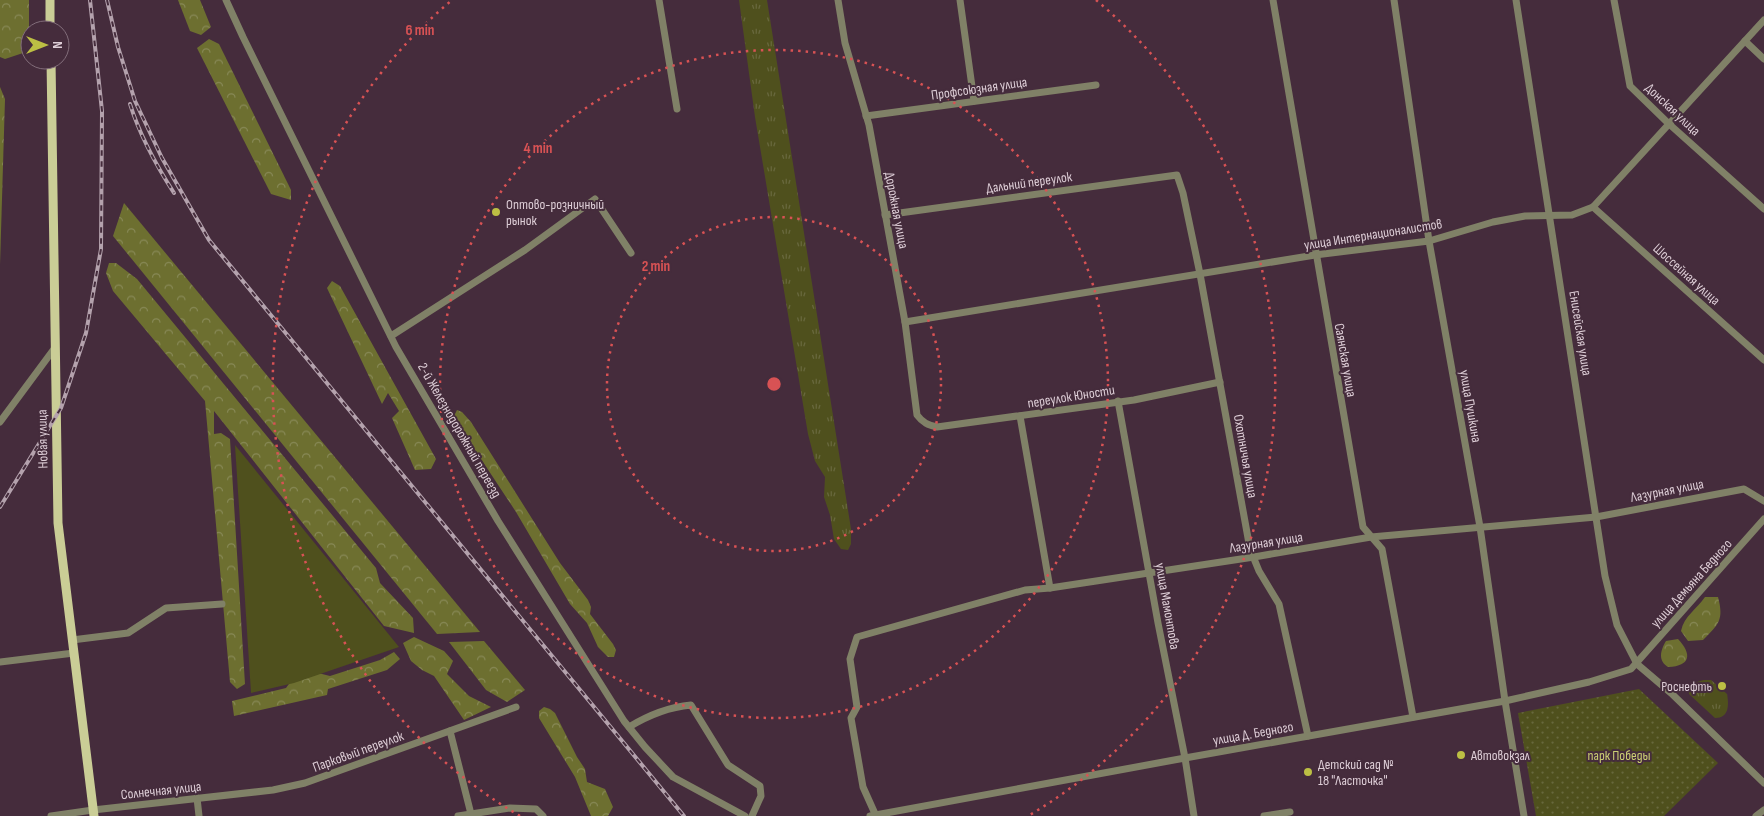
<svg xmlns="http://www.w3.org/2000/svg" width="1764" height="816" viewBox="0 0 1764 816" font-family="'Sofia Sans Condensed',sans-serif">
<style>
.grass{fill:url(#grass-tufts)}
.forest{fill:url(#forest-crowns)}
.park{fill:url(#park-dots)}
.garden{fill:#4f501d}
.lines{fill:none;stroke-linecap:round;stroke-linejoin:round}
.minor{stroke:#808167;stroke-width:7}
.major{stroke:#cacd96;stroke-width:9}
.rail-casing{stroke:#b4a2ad;stroke-width:4}
.rail{stroke:#452c3c;stroke-width:2;stroke-dasharray:5.5;stroke-linecap:butt}
.ring{fill:none;stroke:#d85254;stroke-width:2.5;stroke-dasharray:2.5 5}
.poi-dot{fill:#bcbf44;stroke:#452c3c;stroke-width:2}
.labels{text-anchor:middle;stroke-width:4;stroke-linejoin:round;paint-order:stroke}
.street-label{font-size:14px;fill:#deced7;stroke:#452c3c}
.poi-label{font-size:14px;fill:#deced7;stroke:#452c3c;text-anchor:start}
.park-label{font-size:14px;fill:#cbcf73;stroke:#452c3c}
.centre{fill:#d85254;stroke:#452c3c;stroke-width:2.5}
.ring-label{font-size:15px;text-anchor:middle;font-weight:bold;fill:#d85254;stroke:#452c3c;stroke-width:4;stroke-linejoin:round;paint-order:stroke}
</style>
<defs>
<pattern id="grass-tufts" width="24" height="20" patternUnits="userSpaceOnUse" patternTransform="scale(1.25)"><rect width="24" height="20" fill="#4f501d"/><path d="M3 7l-1-3M5 7V3M7 7l1-3M15 17l-1-3M17 17v-4M19 17l1-3" fill="none" stroke="#68683d"/></pattern>
<pattern id="forest-crowns" width="20" height="18" patternUnits="userSpaceOnUse" patternTransform="scale(1.25)"><rect width="20" height="18" fill="#6d6f30"/><path d="M2 6a3 3 0 1 1 6 0M12 15a3 3 0 1 1 6 0" fill="none" stroke="#888957"/></pattern>
<pattern id="park-dots" width="8" height="8" patternUnits="userSpaceOnUse" patternTransform="scale(1.25)"><rect width="8" height="8" fill="#4f501d"/><path d="M2 2h.1M6 6h.1" fill="none" stroke="#68683d" stroke-width="1.8" stroke-linecap="round"/></pattern>
</defs>
<rect width="100%" height="100%" fill="#452c3c"/>
<g class="grass">
<path d="M739,0H767L851,529V544L848,550L841,549L834,539L830,515L824,497L825,477L815,461L808,434L755,117Z"/>
<path d="M1704,680H1711L1727,694C1729,705 1729,718 1715,718L1689,694C1688,684 1696,682 1704,680Z"/>
</g>
<g class="forest">
<path d="M0,0H29V51L5,59L0,57Z"/>
<path d="M178,0H200L211,27L201,35L190,31Z"/>
<path d="M209,39L219,44L291,190V200L271,194L197,48Z"/>
<path d="M0,87L5,99L0,265Z"/>
<path d="M124,203L480,632L437,634L113,236Z"/>
<path d="M109,263H116L137,279L376,568L380,583L413,618L414,633L384,626L214,411V434L221,433L230,439L245,684L237,689L230,682L205,401L113,291L106,273Z"/>
<path d="M332,281L340,286L436,459L431,469L415,470L392,418L399,411L388,393L382,404L327,288Z"/>
<path d="M457,410L462,412L471,422L560,563L588,600L591,607L590,614L613,644L616,650L614,657H608L598,647L587,623L570,604L516,512L456,421L454,416Z"/>
<path d="M1705,597H1718C1724,620 1719,624 1703,640L1688,641L1681,631C1684,616 1697,609 1705,597Z"/>
<path d="M414,637L444,651L453,661L447,674L469,696L491,707L464,720L434,676L422,670L411,661L403,643Z"/>
<path d="M1678,639C1692,654 1691,666 1668,667C1658,661 1660,651 1666,641Z"/>
<path d="M484,641L525,690L507,702L486,690L449,642Z"/>
<path d="M394,652L400,659L387,670L328,689L327,695L234,716L232,701L286,688L294,677L310,671L330,676L380,660Z"/>
<path d="M544,707L550,709L555,713L577,757L585,769L587,782L605,789L613,807L608,816H591L575,777L539,718V711Z"/>
</g>
<path class="park" d="M1639,689L1718,763L1664,816H1536L1518,713Z"/>
<path class="garden" d="M235,445L399,647L294,683L251,693Z"/>
<g class="lines">
<g class="minor">
<path d="M226,0L243,37L396,347L498,521L624,721L645,747L673,777L745,816"/>
<path d="M659,0L677,109"/>
<path d="M838,0L845,43L869,125L905,322L917,415C923,423 928,425 937,427L1134,400L1220,382"/>
<path d="M960,0L974,101"/>
<path d="M1273,0L1363,527L1382,549L1413,717"/>
<path d="M1394,0L1429,241L1480,527L1505,701L1524,816"/>
<path d="M1516,0L1605,576L1617,625L1637,664L1671,693L1764,783"/>
<path d="M1614,0L1630,86L1668,123L1764,209"/>
<path d="M1745,41L1764,59"/>
<path d="M866,116L1096,85"/>
<path d="M1593,207L1764,360"/>
<path d="M885,215L1177,175L1183,193L1200,274L1250,549L1259,571L1279,604L1308,736"/>
<path d="M905,322L1315,255L1429,241L1493,222L1525,216L1572,215L1593,207L1764,20"/>
<path d="M391,336L525,250L595,199L631,253"/>
<path d="M1118,401L1158,623L1185,758L1194,816"/>
<path d="M1020,416L1050,588"/>
<path d="M0,422L54,349"/>
<path d="M72,640L128,633L166,608L222,604"/>
<path d="M0,662L74,653"/>
<path d="M629,727C647,716 670,707 691,705L728,765L760,786L761,796L752,816"/>
<path d="M450,731L471,814"/>
<path d="M197,798L199,816"/>
<path d="M51,816L93,810L273,790L305,783L516,707"/>
<path d="M458,816L510,808L536,809L543,816"/>
<path d="M870,816L1185,758L1505,701L1589,682L1631,669L1764,519"/>
<path d="M876,816L863,787L851,718L857,707L850,659L857,637L1025,590L1050,588L1254,557L1371,537L1596,517L1744,489L1764,501"/>
<path d="M1264,816L1290,812"/>
<path d="M1756,816L1764,810"/>
</g>
<g class="major">
<path d="M50,0V30"/>
<path d="M51,60L58,523L94,816"/>
</g>
<g class="rail-casing">
<g id="rail">
<path d="M107,0L118,47L135,101L162,158L209,240L684,816"/>
<path d="M130,104C140,136 156,165 174,193"/>
<path d="M0,507L61,408L86,333L101,249L102,111L90,0"/>
</g>
</g>
<use href="#rail" class="rail"/>
</g>
<g class="ring">
<circle cx="774" cy="384" r="167"/>
<circle cx="774" cy="384" r="334"/>
<path d="M520 816A501 501 0 0 1 452 0M1096 0A501 501 0 0 1 1028 816"/>
</g>
<g class="poi-dot">
<circle cx="496" cy="212" r="5"/>
<circle cx="1722" cy="686" r="5"/>
<circle cx="1461" cy="755" r="5"/>
<circle cx="1308" cy="772" r="5"/>
</g>
<g class="labels">
<g class="street-label">
<text transform="translate(979 88) rotate(-8)" y="5">Профсоюзная улица</text>
<text transform="translate(1673 109) rotate(43)" y="5">Донская улица</text>
<text transform="translate(1029 182) rotate(-8)" y="5">Дальний переулок</text>
<text transform="translate(897 210) rotate(79)" y="5">Дорожная улица</text>
<text transform="translate(1373 234) rotate(-9)" y="5">улица Интернационалистов</text>
<text transform="translate(1687 274) rotate(42)" y="5">Шоссейная улица</text>
<text transform="translate(1581 333) rotate(81)" y="5">Енисейская улица</text>
<text transform="translate(1346 360) rotate(80)" y="5">Саянская улица</text>
<text transform="translate(1071 396) rotate(-9)" y="5">переулок Юности</text>
<text transform="translate(1471 406) rotate(80)" y="5">улица Пушкина</text>
<text transform="translate(460 430) rotate(60)" y="5">2-й Железнодорожный переезд</text>
<text transform="translate(42 439) rotate(-91)" y="5">Новая улица</text>
<text transform="translate(1246 456) rotate(80)" y="5">Охотничья улица</text>
<text transform="translate(1667 490) rotate(-11)" y="5">Лазурная улица</text>
<text transform="translate(1266 542) rotate(-9)" y="5">Лазурная улица</text>
<text transform="translate(1691 583) rotate(-48)" y="5">улица Демьяна Бедного</text>
<text transform="translate(1168 606) rotate(80)" y="5">улица Мамонтова</text>
<text transform="translate(1253 733) rotate(-10)" y="5">улица Д. Бедного</text>
<text transform="translate(358 751) rotate(-20)" y="5">Парковый переулок</text>
<text transform="translate(161 790) rotate(-6)" y="5">Солнечная улица</text>
</g>
<g class="poi-label">
<text x="506" y="209">Оптово-розничный<tspan x="506" dy="16">рынок</tspan></text>
<text x="1712" y="691" text-anchor="end">Роснефть</text>
<text x="1471" y="760">Автовокзал</text>
<text x="1318" y="769">Детский сад №<tspan x="1318" dy="16">18 "Ласточка"</tspan></text>
</g>
<g class="park-label">
<text x="1619" y="760">парк Победы</text>
</g>
</g>
<circle cx="774" cy="384" r="8" class="centre"/>
<g class="ring-label">
<text x="420" y="35">6 min</text>
<text x="538" y="153">4 min</text>
<text x="656" y="271">2 min</text>
</g>
<g transform="translate(45 45) rotate(90)"><circle r="24" fill="#452c3c" stroke="#826d7a"/>
<path d="M0-4L9 19L0 12L-9 19Z" fill="#bcbf44"/>
<text y="-8" font-size="14" font-weight="bold" text-anchor="middle" fill="#deced7">N</text>
</g>
</svg>
